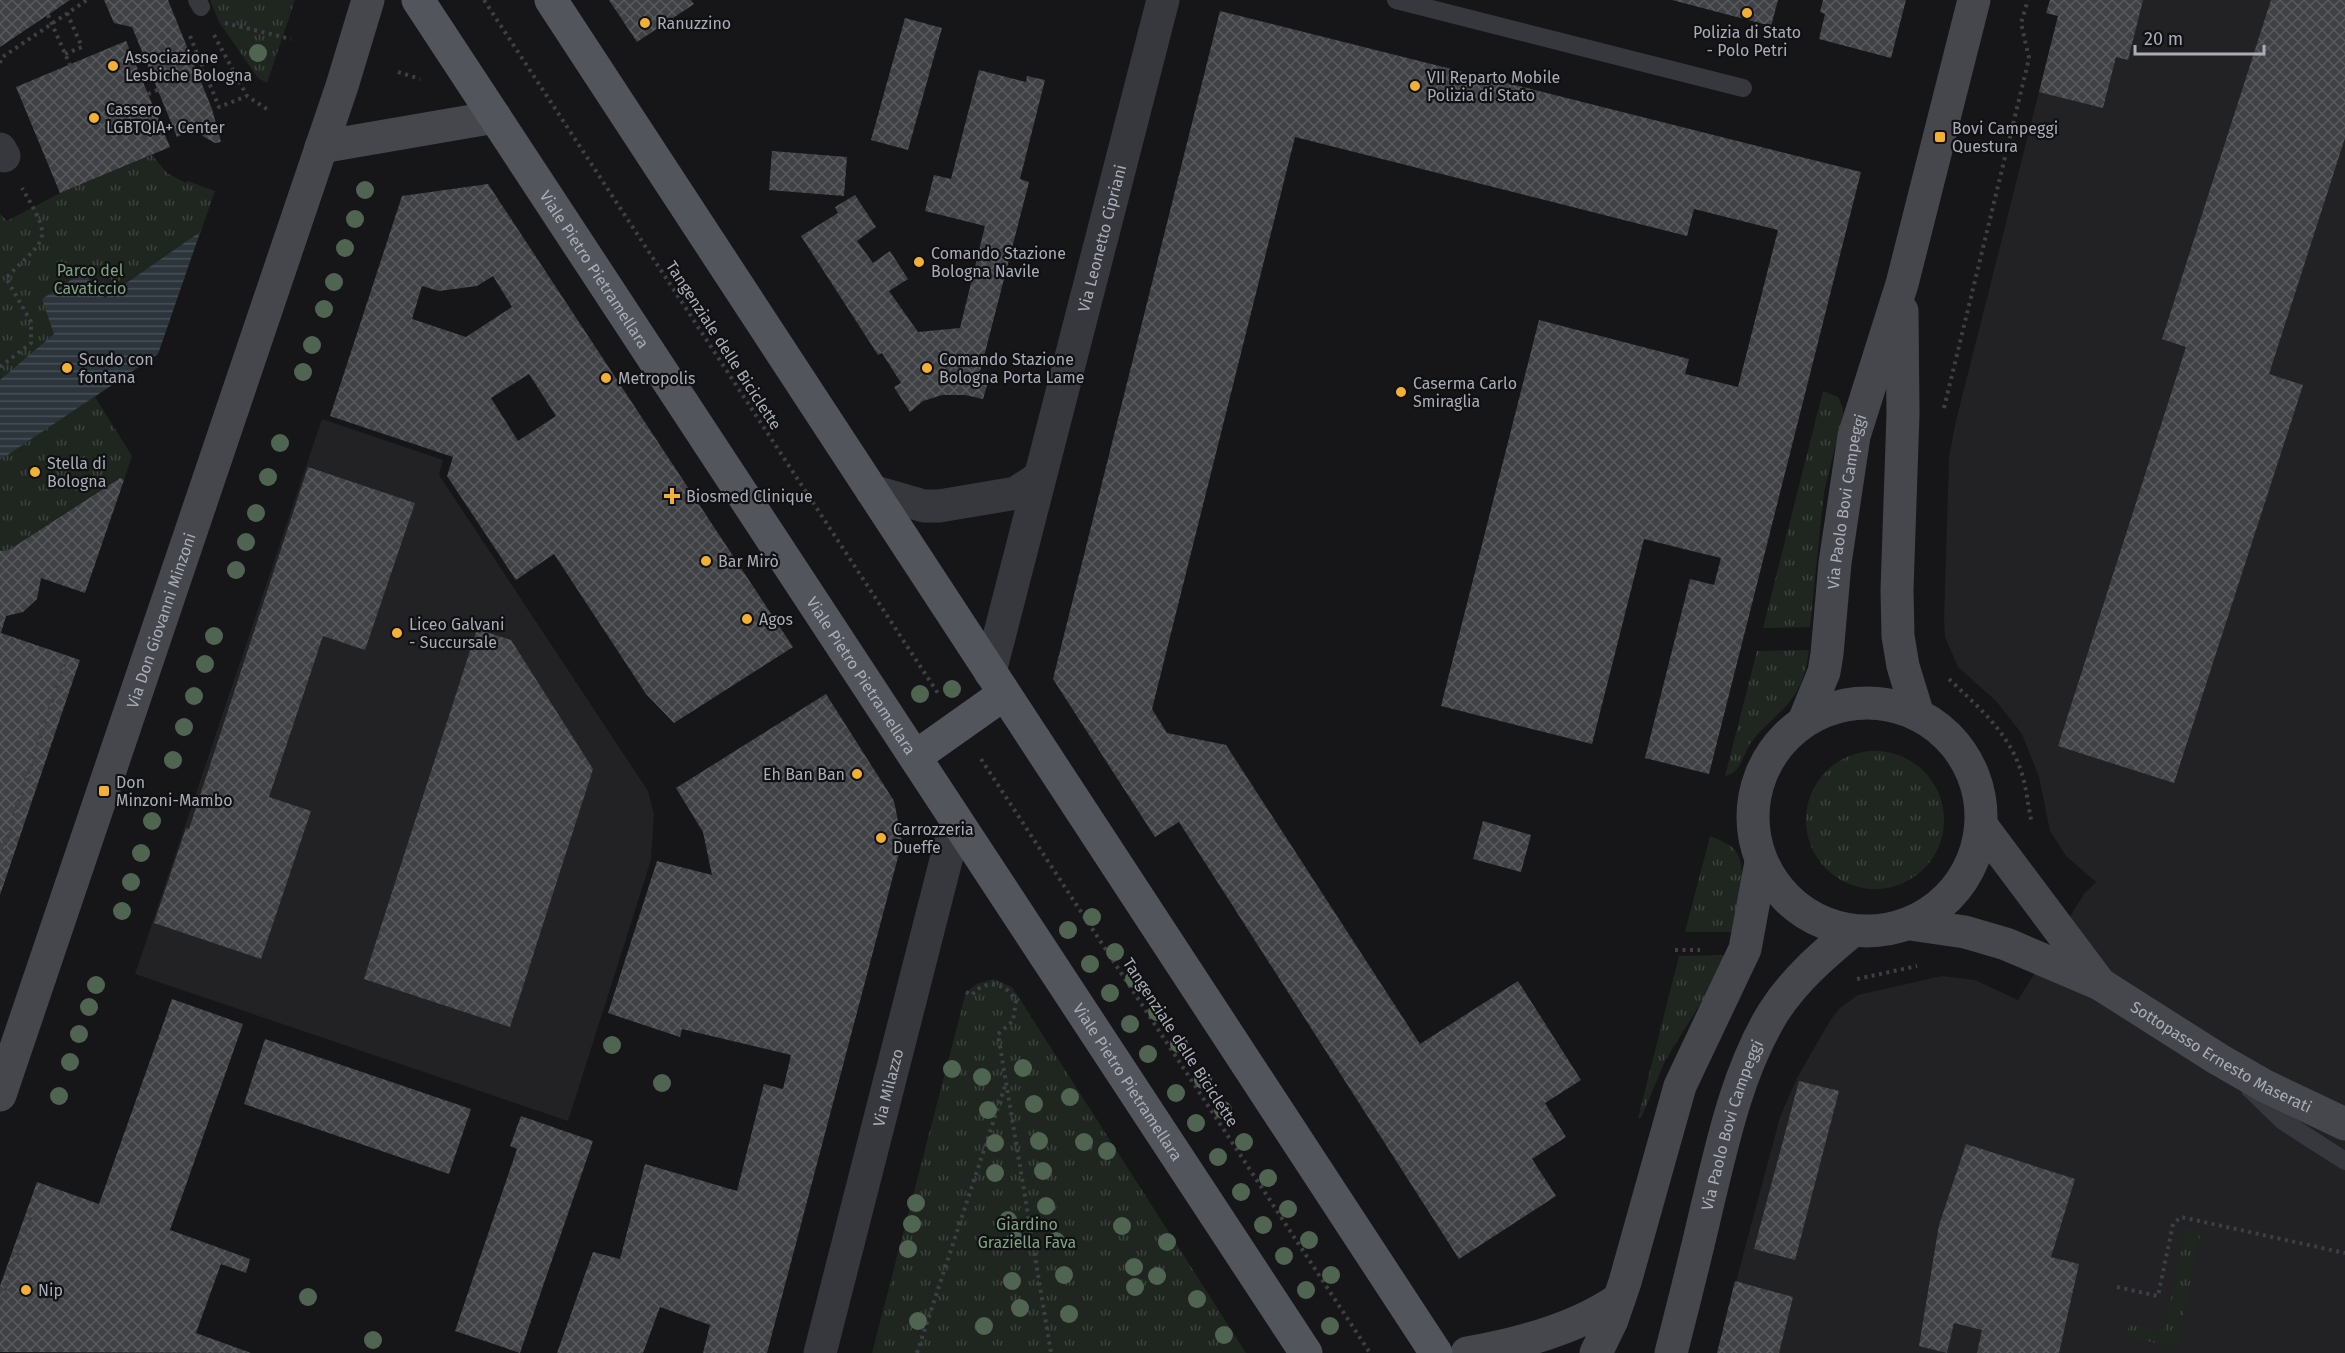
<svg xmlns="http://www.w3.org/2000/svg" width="2345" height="1353" viewBox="0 0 2345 1353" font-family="'Fira Sans',sans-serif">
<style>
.built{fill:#222225}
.grass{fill:url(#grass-tufts)}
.water{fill:url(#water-rules)}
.building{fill:url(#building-cross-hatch);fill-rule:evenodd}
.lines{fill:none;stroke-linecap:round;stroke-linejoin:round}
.path{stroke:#3d3f44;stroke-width:4;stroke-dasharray:3 4.5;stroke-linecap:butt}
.lane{stroke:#37383d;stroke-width:18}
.street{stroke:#37383d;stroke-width:33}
.secondary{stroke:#45474d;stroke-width:33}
.primary{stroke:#53555c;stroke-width:33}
.path-bridge{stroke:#3d3f44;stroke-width:4;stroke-dasharray:3 4.5;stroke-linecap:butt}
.tree{fill:#506452}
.poi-dot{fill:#f2b134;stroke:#111113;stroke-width:2}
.labels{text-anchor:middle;stroke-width:4.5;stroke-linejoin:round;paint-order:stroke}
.poi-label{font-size:16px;fill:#a8adb8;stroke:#111113;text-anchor:start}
.street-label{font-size:16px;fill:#a8adb8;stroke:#111113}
.park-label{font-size:16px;fill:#7fa381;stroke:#111113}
</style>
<defs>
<pattern id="grass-tufts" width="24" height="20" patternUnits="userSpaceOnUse" patternTransform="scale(1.5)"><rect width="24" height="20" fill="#1e261f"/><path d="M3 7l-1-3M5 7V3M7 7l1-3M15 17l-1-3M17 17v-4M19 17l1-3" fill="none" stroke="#3c433d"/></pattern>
<pattern id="water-rules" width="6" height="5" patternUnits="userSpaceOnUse" patternTransform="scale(1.5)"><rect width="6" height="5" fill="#2c353c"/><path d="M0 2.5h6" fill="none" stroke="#485056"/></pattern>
<pattern id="building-cross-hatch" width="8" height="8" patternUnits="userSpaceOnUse" patternTransform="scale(1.5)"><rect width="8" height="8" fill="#404145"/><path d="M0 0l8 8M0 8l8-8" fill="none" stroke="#595a5e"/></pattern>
</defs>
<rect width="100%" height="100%" fill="#161618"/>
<g class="built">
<path d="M2062,0H2345V1353H1717L1780,1117L1797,1078L1831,1019L1840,1008L1858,995L1942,976L1975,980L2018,1000L2084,894L2096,882L2066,856L2050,831L2039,777L2022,734L1996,701L1958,667L1945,637L1944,620L1949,458L1955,425Z"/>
<path d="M322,419L443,460L439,475L648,791L654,814L651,860L568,1121L135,974Z"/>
</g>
<g class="grass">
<path d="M210,0H295L267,83L258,78L219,22Z"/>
<path d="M152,155L167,173L186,183L188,181L215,191L158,354L95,397L132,456L124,480L119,478L9,550L0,551V214L7,221L60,193Z"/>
<path d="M1823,391L1838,397L1843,408V415L1824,492L1810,627L1763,628Z"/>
<path d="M1809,650C1807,665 1804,678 1797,691C1786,711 1763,725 1750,744C1742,757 1741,773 1725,776L1757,651Z"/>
<circle cx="1875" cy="820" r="69"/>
<path d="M1710,836C1719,840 1732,844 1737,853C1747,868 1740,914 1739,932H1685Z"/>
<path d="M1731,955L1666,1059L1641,1118H1638L1679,956Z"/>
<path d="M993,979L1012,987L1246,1353H872L966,992L977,984Z"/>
<path d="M2186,1228L2201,1231L2176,1347L2126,1337L2129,1325L2164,1332Z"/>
</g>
<path class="water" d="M200,232L158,354L0,460V380L54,334L42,299L83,272L105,298Z"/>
<g class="building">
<path d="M0,0H70L0,47Z"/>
<path d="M104,0H168L212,109L221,142L215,143L192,130L177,137L132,27L114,23Z"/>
<path d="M609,0H691L694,4L637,42Z"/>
<path d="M1672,0H1778L1771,26Z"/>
<path d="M1823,0H1906L1891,58L1819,39L1825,14L1820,12Z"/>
<path d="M2050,0H2143L2128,60L2116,57L2103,108L2039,92L2058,16L2046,13Z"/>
<path d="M2271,0H2345V138L2269,374L2303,385L2174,783L2058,746L2186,347L2162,339Z"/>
<path d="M1220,11L1861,172L1709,774L1645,758L1690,579L1714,585L1721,558L1696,552L1644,539L1592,744L1441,706L1539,320L1689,359L1685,374L1738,387L1778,230L1694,209L1687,236L1295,137L1152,709L1167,733L1226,745L1420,1044L1518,981L1581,1080L1545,1103L1566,1137L1532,1159L1556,1196L1459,1259L1179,822L1155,837L1053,679Z"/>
<path d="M905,18L942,28L908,150L871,140Z"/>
<path d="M126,41L170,147L60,193L16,87Z"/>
<path d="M979,70L1026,82L1027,76L1045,80L1020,179L1029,182L980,372L990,375L983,399L965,395H942L923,401L910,412L894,387L901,383L882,353L878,355L801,236L838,213L835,207L855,195L876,227L857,241L873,263L890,251L908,279L889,291L918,332L960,328L985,226L925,211L934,175L951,179Z"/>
<path d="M772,151L847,157L844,196L769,190Z"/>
<path d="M488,184L793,647L674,723L646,694L554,554L516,580L447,476L453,457L330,416L402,196ZM493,276L512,307L466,337L412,319L422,286L439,291L477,286ZM529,374L556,416L518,441L491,398Z"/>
<path d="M308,467L415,503L365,650L323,636L269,797L311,811L261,959L154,923L186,828L189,829Z"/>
<path d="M120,478L124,480L85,593L41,578L37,599L23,612L6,616L1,633L80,660L0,895V551L9,550Z"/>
<path d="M477,629L511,640L593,769L510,1027L364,979Z"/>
<path d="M826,694L894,801L902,842L767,1353H703L710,1325L660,1307L643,1353H557L593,1252L620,1259L645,1164L737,1191L764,1084L783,1089L791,1055L682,1029L680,1037L608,1013L657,861L712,875L703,832L676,788Z"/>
<path d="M1483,821L1531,835L1521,872L1473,859Z"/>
<path d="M172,999L243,1024L170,1230L250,1259L246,1273L221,1264L196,1333L251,1353L0,1352V1286L37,1182L99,1204Z"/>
<path d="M265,1039L471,1109L449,1174L244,1104Z"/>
<path d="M1799,1081L1839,1091L1795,1260L1754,1249Z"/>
<path d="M521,1116L593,1141L520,1353L455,1331L517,1149L510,1146Z"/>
<path d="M1966,1144L2075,1179L2051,1257L2079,1264L2059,1353H1977L1982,1330L1954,1323L1947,1353L1919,1346L1939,1225Z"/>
<path d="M1735,1281L1793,1297L1779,1353H1717Z"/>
</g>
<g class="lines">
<g class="path">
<path d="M484,0L939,695"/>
<path d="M225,23L291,39"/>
<path d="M214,35L247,96"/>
<path d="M190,36L219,107L247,96L270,111"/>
<path d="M65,54L82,47L67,13"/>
<path d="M0,63L1,58L87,0"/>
<path d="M398,72L420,79"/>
<path d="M148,94L204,70"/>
<path d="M0,367L31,343V322L6,278C47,236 54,243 22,188"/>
<path d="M1944,408L2026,71L2029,58L2021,23L2028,0"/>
<path d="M1949,679C1979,708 2009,732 2022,774C2027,790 2028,807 2032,824"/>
<path d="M981,759L1370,1353"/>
<path d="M8,836L19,840"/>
<path d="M0,859L67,656"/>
<path d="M1675,950H1700"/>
<path d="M1857,979L1917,966"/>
<path d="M966,992L972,995C985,978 1007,983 1016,1001L1013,1021L998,1034L1051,1353"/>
<path d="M2117,1287L2158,1296L2173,1224L2181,1217L2345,1253"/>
<path d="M0,1305L42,1184"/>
<path d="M917,1353L1006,1083"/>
</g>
<g class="lane">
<path d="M197,0L201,7"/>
<path d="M1396,0L1743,88"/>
<path d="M2250,1089L2283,1121L2345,1161"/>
</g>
<g class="street">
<path d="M0,149L4,156"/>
<path d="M872,491L924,506H939L1016,493L1040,477"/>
<path id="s1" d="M990,672L1163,0"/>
<path id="s2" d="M820,1353L956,821"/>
</g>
<g class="secondary">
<path d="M321,147L495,117"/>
<path d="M1902,311L1903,414L1897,590L1898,636L1903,666L1918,715"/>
<circle cx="1867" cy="817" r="114"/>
<path id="s3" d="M1804,721L1824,672L1827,654L1835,563L1854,436L1902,284L1974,0"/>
<path d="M1981,825L2100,984"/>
<path id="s4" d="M1910,924L1965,932L2006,944L2100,984L2218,1059L2265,1086L2345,1124"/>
<path id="s5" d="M0,1095L342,86L368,0"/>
<path d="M1467,1353C1519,1344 1576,1329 1619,1299"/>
<path d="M1596,1353L1612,1320L1625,1282L1680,1086L1745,949L1761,862"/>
<path id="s6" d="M1671,1353C1683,1306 1695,1259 1706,1211C1722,1145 1737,1072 1773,1013C1794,980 1822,956 1852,931"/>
</g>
<g class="primary">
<path id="s7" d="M418,0L1306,1353"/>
<path d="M551,0L1436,1353"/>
<path d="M915,757L1004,694"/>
</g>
<path class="path-bridge" d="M48,15L70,65"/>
</g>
<g class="tree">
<circle cx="258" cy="53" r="9"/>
<circle cx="365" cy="190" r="9"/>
<circle cx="355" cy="219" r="9"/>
<circle cx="345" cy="248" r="9"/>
<circle cx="334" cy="282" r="9"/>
<circle cx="324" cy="309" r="9"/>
<circle cx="312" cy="345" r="9"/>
<circle cx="303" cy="372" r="9"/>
<circle cx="280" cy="443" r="9"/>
<circle cx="268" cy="477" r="9"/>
<circle cx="256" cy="513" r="9"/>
<circle cx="246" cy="542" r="9"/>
<circle cx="236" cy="570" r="9"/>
<circle cx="214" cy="636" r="9"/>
<circle cx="205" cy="664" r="9"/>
<circle cx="952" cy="689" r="9"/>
<circle cx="920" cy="694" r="9"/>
<circle cx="194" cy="696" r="9"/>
<circle cx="184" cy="727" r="9"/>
<circle cx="173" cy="760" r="9"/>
<circle cx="152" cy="821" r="9"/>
<circle cx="141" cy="853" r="9"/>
<circle cx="131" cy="882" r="9"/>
<circle cx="122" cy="911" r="9"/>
<circle cx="1092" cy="917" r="9"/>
<circle cx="1068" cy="930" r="9"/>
<circle cx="1115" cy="952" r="9"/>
<circle cx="1090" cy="964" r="9"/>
<circle cx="1134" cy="979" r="9"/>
<circle cx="96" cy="985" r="9"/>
<circle cx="1110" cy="993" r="9"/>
<circle cx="89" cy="1007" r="9"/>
<circle cx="1157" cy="1012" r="9"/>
<circle cx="1130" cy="1024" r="9"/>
<circle cx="79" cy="1034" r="9"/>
<circle cx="1179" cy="1044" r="9"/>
<circle cx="612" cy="1045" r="9"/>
<circle cx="1148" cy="1054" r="9"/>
<circle cx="70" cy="1062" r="9"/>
<circle cx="1023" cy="1068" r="9"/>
<circle cx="952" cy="1069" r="9"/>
<circle cx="982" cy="1077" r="9"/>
<circle cx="1203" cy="1080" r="9"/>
<circle cx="662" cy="1083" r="9"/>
<circle cx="1176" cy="1093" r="9"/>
<circle cx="59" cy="1096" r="9"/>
<circle cx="1070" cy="1097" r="9"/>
<circle cx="1034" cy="1104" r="9"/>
<circle cx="988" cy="1110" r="9"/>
<circle cx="1223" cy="1110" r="9"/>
<circle cx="1196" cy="1123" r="9"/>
<circle cx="1039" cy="1141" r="9"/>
<circle cx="1084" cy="1142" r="9"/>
<circle cx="1244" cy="1142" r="9"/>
<circle cx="995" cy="1143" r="9"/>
<circle cx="1107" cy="1151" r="9"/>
<circle cx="1218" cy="1157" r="9"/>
<circle cx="1043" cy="1171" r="9"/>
<circle cx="995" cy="1173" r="9"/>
<circle cx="1268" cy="1178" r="9"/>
<circle cx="1241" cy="1192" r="9"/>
<circle cx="916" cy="1203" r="9"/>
<circle cx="1046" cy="1206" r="9"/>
<circle cx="1288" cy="1209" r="9"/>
<circle cx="1008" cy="1220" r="9"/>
<circle cx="912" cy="1224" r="9"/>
<circle cx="1263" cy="1225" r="9"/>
<circle cx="1122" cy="1226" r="9"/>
<circle cx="1015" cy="1240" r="9"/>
<circle cx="1309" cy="1240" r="9"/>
<circle cx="1056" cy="1241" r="9"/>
<circle cx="1167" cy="1242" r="9"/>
<circle cx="908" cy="1249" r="9"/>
<circle cx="1284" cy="1256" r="9"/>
<circle cx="1134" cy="1267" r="9"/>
<circle cx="1064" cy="1275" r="9"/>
<circle cx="1331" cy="1275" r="9"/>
<circle cx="1157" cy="1276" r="9"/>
<circle cx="1012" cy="1281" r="9"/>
<circle cx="1135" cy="1287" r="9"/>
<circle cx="1306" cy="1290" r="9"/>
<circle cx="308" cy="1297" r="9"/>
<circle cx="1197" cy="1299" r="9"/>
<circle cx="1020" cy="1308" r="9"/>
<circle cx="1069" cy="1314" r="9"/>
<circle cx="918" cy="1321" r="9"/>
<circle cx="984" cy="1326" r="9"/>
<circle cx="1330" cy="1326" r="9"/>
<circle cx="1224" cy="1335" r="9"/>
<circle cx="373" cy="1340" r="9"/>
</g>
<g class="poi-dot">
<circle cx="1747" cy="13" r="6"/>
<circle cx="645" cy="23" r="6"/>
<circle cx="113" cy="66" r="6"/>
<circle cx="1415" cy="86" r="6"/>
<circle cx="94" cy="118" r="6"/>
<rect x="1934" y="131" width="12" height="12" rx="3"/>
<circle cx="919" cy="262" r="6"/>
<circle cx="67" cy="368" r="6"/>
<circle cx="927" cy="368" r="6"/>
<circle cx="606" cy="378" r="6"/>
<circle cx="1401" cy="392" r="6"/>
<circle cx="35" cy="472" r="6"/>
<path d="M669 487h6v6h6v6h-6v6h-6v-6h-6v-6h6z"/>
<circle cx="706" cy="561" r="6"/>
<circle cx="747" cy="619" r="6"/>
<circle cx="397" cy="633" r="6"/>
<circle cx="857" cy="774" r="6"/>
<rect x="98" y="785" width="12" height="12" rx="3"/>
<circle cx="881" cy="838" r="6"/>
<circle cx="26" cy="1290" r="6"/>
</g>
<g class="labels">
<g class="poi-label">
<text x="657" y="29">Ranuzzino</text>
<text x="1747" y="38" text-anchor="middle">Polizia di Stato<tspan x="1747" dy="18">- Polo Petri</tspan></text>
<text x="125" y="63">Associazione<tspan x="125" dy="18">Lesbiche Bologna</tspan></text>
<text x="1427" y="83">VII Reparto Mobile<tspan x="1427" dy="18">Polizia di Stato</tspan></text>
<text x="106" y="115">Cassero<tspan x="106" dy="18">LGBTQIA+ Center</tspan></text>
<text x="1952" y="134">Bovi Campeggi<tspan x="1952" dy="18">Questura</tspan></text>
<text x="931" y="259">Comando Stazione<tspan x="931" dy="18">Bologna Navile</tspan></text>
<text x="79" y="365">Scudo con<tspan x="79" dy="18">fontana</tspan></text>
<text x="939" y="365">Comando Stazione<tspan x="939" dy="18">Bologna Porta Lame</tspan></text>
<text x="618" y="384">Metropolis</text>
<text x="1413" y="389">Caserma Carlo<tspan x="1413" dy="18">Smiraglia</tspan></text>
<text x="47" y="469">Stella di<tspan x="47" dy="18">Bologna</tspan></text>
<text x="686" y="502">Biosmed Clinique</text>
<text x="718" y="567">Bar Mirò</text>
<text x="759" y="625">Agos</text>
<text x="409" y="630">Liceo Galvani<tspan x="409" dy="18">- Succursale</tspan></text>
<text x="845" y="780" text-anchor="end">Eh Ban Ban</text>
<text x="116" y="788">Don<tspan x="116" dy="18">Minzoni-Mambo</tspan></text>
<text x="893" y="835">Carrozzeria<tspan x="893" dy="18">Dueffe</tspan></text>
<text x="38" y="1296">Nip</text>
</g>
<g class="street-label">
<text dy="6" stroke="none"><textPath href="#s1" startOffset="448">Via Leonetto Cipriani</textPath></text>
<text dy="6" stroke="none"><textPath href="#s7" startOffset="322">Viale Pietro Pietramellara</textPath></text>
<text transform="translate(724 345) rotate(57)" y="6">Tangenziale delle Biciclette</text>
<text dy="6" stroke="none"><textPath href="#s3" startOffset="225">Via Paolo Bovi Campeggi</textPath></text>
<text dy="6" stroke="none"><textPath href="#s5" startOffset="501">Via Don Giovanni Minzoni</textPath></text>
<text dy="6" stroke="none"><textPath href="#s7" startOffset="808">Viale Pietro Pietramellara</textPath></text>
<text transform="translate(1181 1042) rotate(57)" y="6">Tangenziale delle Biciclette</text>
<text dy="6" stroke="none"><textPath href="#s4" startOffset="342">Sottopasso Ernesto Maserati</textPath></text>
<text dy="6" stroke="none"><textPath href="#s7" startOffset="1294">Viale Pietro Pietramellara</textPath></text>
<text dy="6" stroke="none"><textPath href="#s2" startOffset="274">Via Milazzo</textPath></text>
<text dy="6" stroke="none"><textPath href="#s6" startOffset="236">Via Paolo Bovi Campeggi</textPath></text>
</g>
<g class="park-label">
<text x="90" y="276">Parco del<tspan x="90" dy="18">Cavaticcio</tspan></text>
<text x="1027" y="1230">Giardino<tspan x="1027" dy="18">Graziella Fava</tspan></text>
</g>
</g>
<path d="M2135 45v9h129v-9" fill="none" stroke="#a8adb8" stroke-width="3"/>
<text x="2144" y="45" font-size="18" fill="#a8adb8" stroke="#111113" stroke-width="4.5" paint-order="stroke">20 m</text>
</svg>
